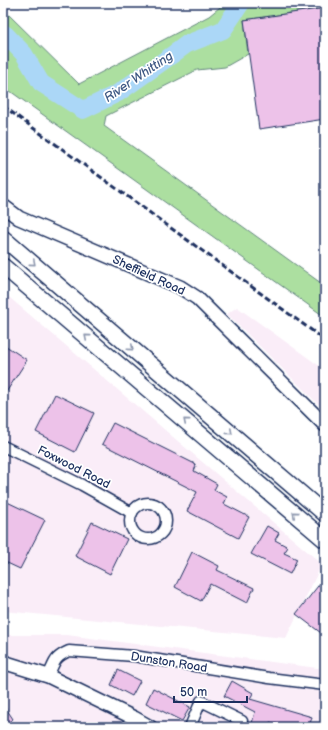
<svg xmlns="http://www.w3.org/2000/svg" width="328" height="730" viewBox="0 0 328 730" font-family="'Balsamiq Sans',sans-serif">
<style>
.built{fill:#faedf8}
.green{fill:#acdfa0;stroke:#64877f}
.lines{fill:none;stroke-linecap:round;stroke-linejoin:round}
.river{stroke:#abd7f7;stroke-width:18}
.building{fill:#edc2e9;stroke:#1b2f5e}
.minor-casing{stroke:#1b2f5e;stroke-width:13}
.major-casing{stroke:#1b2f5e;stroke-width:16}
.highway-casing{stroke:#1b2f5e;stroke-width:18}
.minor{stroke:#fff;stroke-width:10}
.major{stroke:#fff;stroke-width:13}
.highway{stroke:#fff;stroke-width:15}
.rail{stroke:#1b2f5e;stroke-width:3;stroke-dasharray:6 3;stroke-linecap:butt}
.oneway{stroke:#8d97ae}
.labels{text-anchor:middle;stroke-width:3.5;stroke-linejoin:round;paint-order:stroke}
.street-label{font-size:12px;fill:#1b2f5e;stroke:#fff}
.water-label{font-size:13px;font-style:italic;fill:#3f5984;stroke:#fff}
</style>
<rect width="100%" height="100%" fill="#fff"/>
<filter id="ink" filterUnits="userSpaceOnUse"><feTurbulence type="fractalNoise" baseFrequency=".025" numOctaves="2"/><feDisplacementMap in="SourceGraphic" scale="8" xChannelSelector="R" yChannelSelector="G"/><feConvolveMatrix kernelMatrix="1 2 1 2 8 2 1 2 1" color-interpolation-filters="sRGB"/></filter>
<g filter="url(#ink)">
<g class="built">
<path d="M3,292L322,564L286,638L3,611Z"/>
<path d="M237,307L325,370V411L227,314Z"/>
<path d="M3,635H67L325,669V727H3Z"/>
</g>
<path class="green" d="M225,3H325V8L244,20L248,54L225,67L197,70L106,116L104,126L325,286V317L3,86V12L7,13L79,84L209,16Z"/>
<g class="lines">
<path class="river" d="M3,33L6,35L24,54L41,83L83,110L118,93L172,55L187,44L223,30L241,3"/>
</g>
<g class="building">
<path d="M325,8V119L259,129L244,20Z"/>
<path d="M3,344L27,360L3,397Z"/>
<path d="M55,394L94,413L75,452L36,432Z"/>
<path d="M113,423L195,464V465L196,466L194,471L217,484L214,490L227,497L224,504L249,517L238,538L187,511L197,492L102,444Z"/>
<path d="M3,500L45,520L20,569L3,561Z"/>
<path d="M92,522L127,539L110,574L75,556Z"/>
<path d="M267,526L279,533L275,540L288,547L284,553L297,559L290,574L251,554Z"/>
<path d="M192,552L219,566L217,570L254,588L247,603L210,584L201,601L175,587Z"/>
<path d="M325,577V636L296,614Z"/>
<path d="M118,670L140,681L132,696L111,685Z"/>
<path d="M232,681L253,693L250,699L312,717L309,727H287L270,722L268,727H251L255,712L224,696Z"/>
<path d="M153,688L190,707L182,721L146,703Z"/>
<path d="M3,704L13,719L3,726Z"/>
</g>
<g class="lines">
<g class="minor-casing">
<g id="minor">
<path d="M3,446L82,485L132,513"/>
<circle cx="148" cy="521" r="18"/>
<path d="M48,676C55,663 53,658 69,651L134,656L269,678L325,685"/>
<path d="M190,727L201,701L242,721"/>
</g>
</g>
<g class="major-casing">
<g id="major">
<path d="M3,206L19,218L180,287L197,298L219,320L325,425"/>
<path d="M3,662L48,676L134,718L150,727"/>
</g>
</g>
<g class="highway-casing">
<g id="highway">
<path d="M3,238L325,514"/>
<path d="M3,266L325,540"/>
</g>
</g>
<use href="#minor" class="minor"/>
<use href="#major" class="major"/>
<use href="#highway" class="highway"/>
<path class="rail" d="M3,106L325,340"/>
</g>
<defs><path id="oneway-chevron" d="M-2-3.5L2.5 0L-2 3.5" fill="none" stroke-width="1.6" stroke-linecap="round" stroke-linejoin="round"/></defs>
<g class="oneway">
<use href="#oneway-chevron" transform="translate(33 263) rotate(41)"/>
<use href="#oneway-chevron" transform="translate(87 337) rotate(-140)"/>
<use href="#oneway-chevron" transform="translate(131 348) rotate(41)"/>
<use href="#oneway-chevron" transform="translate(186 421) rotate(-140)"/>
<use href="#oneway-chevron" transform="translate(230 432) rotate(41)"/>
<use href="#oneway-chevron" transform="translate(295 514) rotate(-140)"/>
</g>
</g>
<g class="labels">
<g class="street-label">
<text transform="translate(149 275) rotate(25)" y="4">Sheffield Road</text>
<text transform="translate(74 467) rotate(27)" y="4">Foxwood Road</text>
<text transform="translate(169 662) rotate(9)" y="4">Dunston Road</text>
</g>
<g class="water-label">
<text transform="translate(138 76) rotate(-34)" y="5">River Whitting</text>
</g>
</g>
<rect width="328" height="730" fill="none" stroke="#fff" stroke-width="16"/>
<rect x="8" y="8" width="312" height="714" fill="none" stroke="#1b2f5e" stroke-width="1.5" filter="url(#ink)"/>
<path d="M174 696v6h73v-6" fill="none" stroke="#1b2f5e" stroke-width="2"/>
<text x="180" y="696" font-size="12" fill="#1b2f5e" stroke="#ffffff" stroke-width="3" paint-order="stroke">50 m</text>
</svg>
